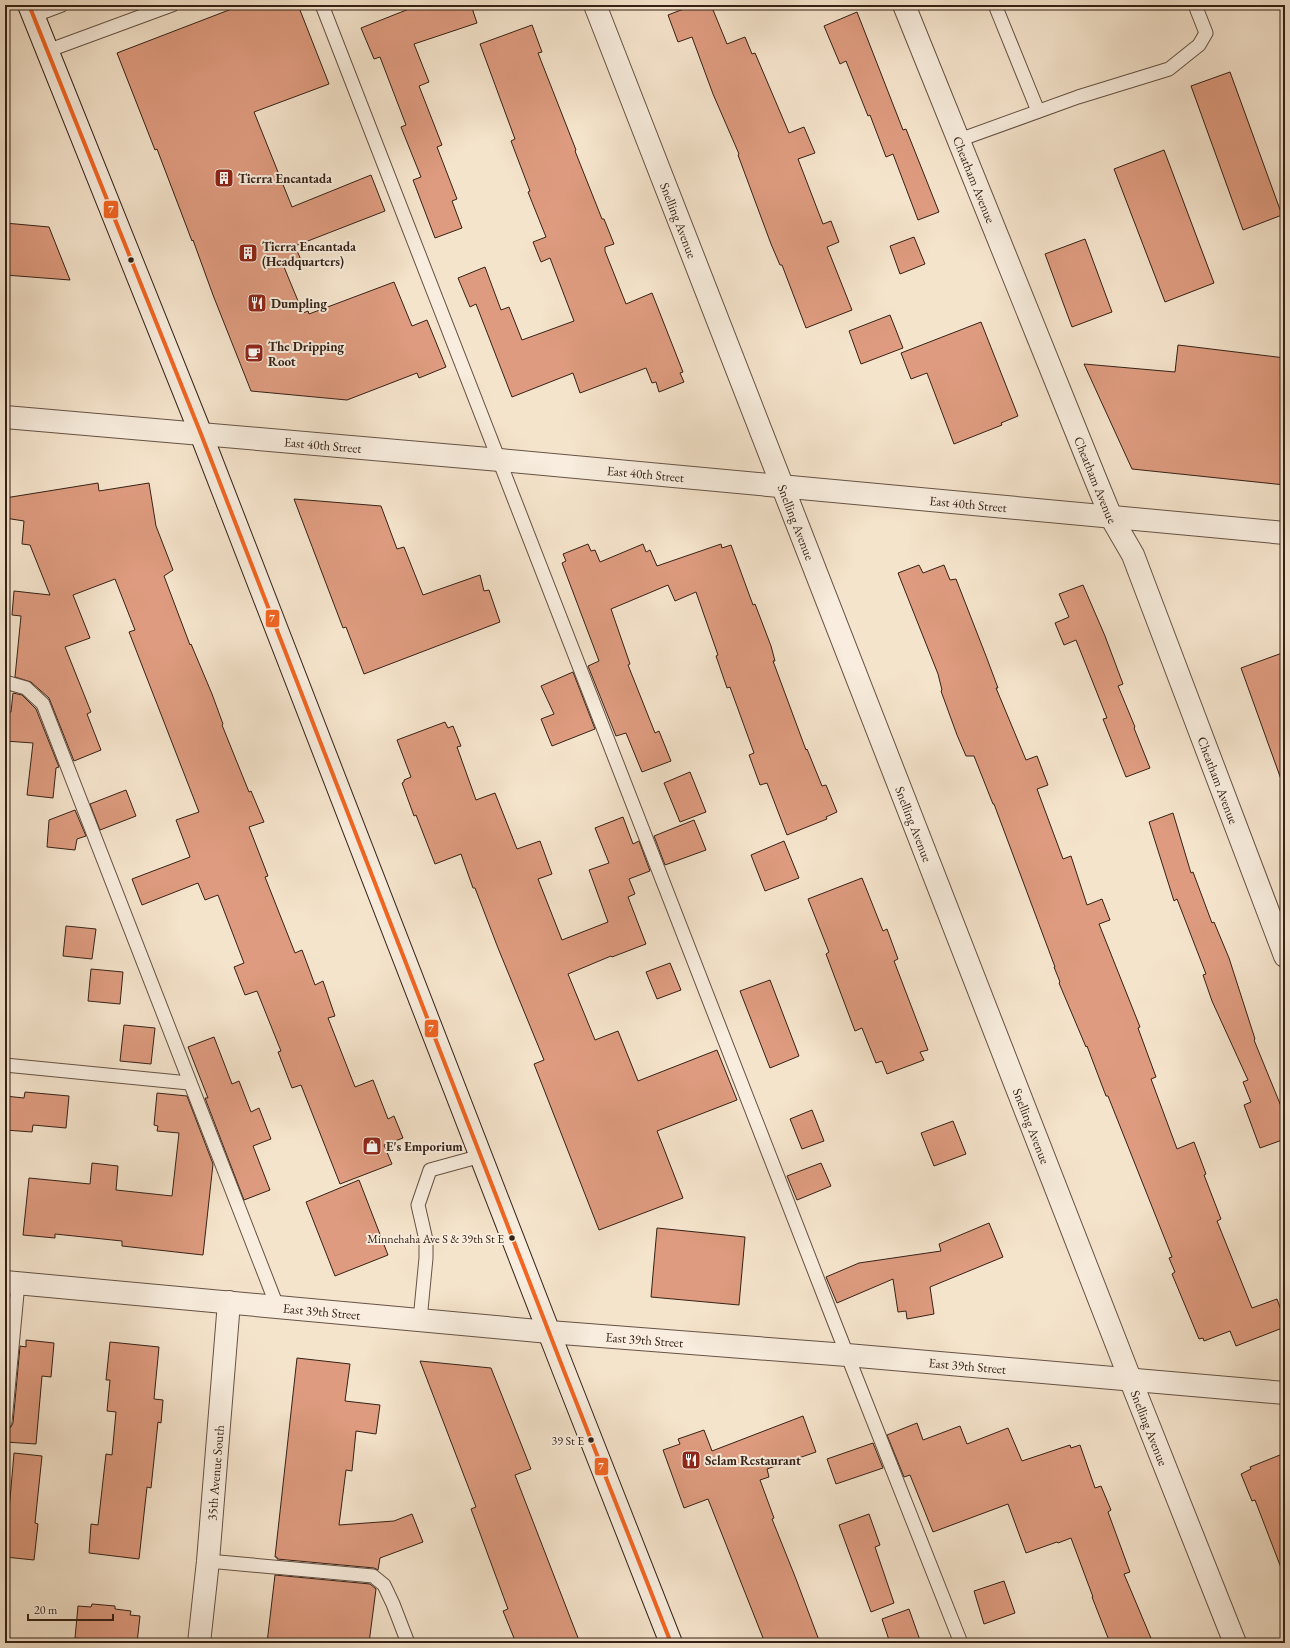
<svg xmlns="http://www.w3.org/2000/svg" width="1290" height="1648" viewBox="0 0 1290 1648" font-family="'EB Garamond',serif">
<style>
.building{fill:#de9b7f;stroke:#352116}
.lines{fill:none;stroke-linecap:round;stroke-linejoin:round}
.lane-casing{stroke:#655244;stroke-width:15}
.street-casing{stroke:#655244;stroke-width:24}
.secondary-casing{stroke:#352116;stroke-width:24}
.lane{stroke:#f8edde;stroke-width:13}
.street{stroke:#f8edde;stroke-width:22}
.secondary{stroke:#f8edde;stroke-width:22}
.bus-1-casing{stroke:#f8edde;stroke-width:7}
.bus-1{stroke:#f26522;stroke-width:4}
.bus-dot{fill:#352116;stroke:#f8edde;stroke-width:1.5}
.labels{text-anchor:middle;stroke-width:4;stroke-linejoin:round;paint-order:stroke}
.bus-label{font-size:12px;fill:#352116;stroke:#f8edde;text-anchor:end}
.poi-label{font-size:13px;font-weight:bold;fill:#352116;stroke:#f8edde;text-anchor:start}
.street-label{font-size:13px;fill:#352116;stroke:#f8edde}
.line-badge{stroke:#f8edde;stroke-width:1.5}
.badge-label{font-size:11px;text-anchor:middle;font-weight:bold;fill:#fff}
</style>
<rect width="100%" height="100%" fill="#f5e4cc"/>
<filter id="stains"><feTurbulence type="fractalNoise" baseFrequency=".005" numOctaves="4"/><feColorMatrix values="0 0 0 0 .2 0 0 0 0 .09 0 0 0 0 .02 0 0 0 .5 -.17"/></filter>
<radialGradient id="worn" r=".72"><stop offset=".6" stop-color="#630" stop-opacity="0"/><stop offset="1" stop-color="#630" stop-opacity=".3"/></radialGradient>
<g class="building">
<path d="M242,5H298L329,84L254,112L292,207L371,175L385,211L295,246L301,260L284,267L303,313L308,311L309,314L394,282L412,326L427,320L446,367L419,378L417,373L347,400L251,391L213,295L193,240L192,241L157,149L155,150L117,53Z"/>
<path d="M419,5H471L477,23L414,44L429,82L419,86L442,145L437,147L457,199L452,201L462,228L435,238L413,180L421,177L401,127L406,125L380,57L374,59L361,28Z"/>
<path d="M694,5H711L727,44L745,37L752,54L755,53L789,133L804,127L815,153L798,159L823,224L831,221L839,242L827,247L852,310L806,328L782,265H780L771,244L738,155L739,154L713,94L692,37L678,42L668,15Z"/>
<path d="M857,12L903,130L906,129L939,212L918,220L893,154L886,157L870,115L868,116L846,61L840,64L824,26Z"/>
<path d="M532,25L542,52L538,53L576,150L575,151L602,219H604L614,244L605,247V251L626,304L652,293L683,372L680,373L684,382L659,392L656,382L652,383L646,368L580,393L573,373L512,397L476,304L470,307L458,278L485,267L501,310L509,307L522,340L574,321L550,258L541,262L533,242L546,237L528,192L530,191L511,141L515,139L480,44Z"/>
<path d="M1230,72L1282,215L1243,230L1191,86Z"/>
<path d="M1164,150L1214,283L1165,302L1114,169Z"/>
<path d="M5,223L49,227L70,280L5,275Z"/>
<path d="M914,237L925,264L900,274L890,246Z"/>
<path d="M1085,239L1112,312L1072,327L1045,254Z"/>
<path d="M890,315L903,348L861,364L849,331Z"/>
<path d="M981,322L1018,416L1001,423L1002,425L954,444L927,373L911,379L901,353Z"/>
<path d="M1178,345L1285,358V485L1132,469L1084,364L1175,372Z"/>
<path d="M98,483L99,491L149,483L156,526L173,570L164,576L190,645L191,644L212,694L223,724L222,725L249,792L251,791L264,822L249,827L268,876L265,877L295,953L302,950L315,985L323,981L335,1016L328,1018L355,1087L373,1080L388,1119L394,1116L403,1138L384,1145L392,1164L340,1184L301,1085L292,1088L278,1052L281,1051L257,991L245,995L234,967L244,963L218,895L205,900L198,883L142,905L132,879L190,857L176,820L199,812L129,632L135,630L115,579L73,595L90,638L65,647L91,712L87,714L101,750L74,761L49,698L31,682L15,677L21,616L12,615L14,591L50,595L30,545L22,544L24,521L5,518V498Z"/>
<path d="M294,499L381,506L397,549L404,547L423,595L480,575L484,591L489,590L500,622L364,674L346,627L343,628Z"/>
<path d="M588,544L591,551L595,550L600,562L643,544L646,552L650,550L657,566L721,544L722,548L731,545L753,605L755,604L771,646L775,661H773L806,750L807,749L822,786L826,785L837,812L826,817L827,819L787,835L767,783L760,785L749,755L754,753L730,687L727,688L716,656L718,655L696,592L675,601L668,585L611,609L630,664L628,665L655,733L659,731L671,761L642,772L626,733L616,736L588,666L599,661L562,563L566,561L563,554Z"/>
<path d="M919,565L923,573L944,565L950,580L956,579L986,656L998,688H996L1026,760L1037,756L1048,785L1037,789L1063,859L1071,856L1087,905L1102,899L1110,920L1099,924L1140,1027L1138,1028L1156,1077L1151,1079L1177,1149L1194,1142L1206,1174L1204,1175L1221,1219L1217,1221L1252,1308L1277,1299L1285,1321V1327L1236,1346L1230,1331L1204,1341L1203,1338L1199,1339L1172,1274L1175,1272L1169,1258L1172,1257L1108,1096H1106L1087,1046L1086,1047L1059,983L1060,982L1054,967H1055L994,804H993L974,756H966L957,735L941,691L942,690L938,674L898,573Z"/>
<path d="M1083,585L1105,636L1123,684L1118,686L1135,727L1134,728L1150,768L1126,777L1103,719L1107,718L1076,640L1064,645L1055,623L1069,617L1059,594Z"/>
<path d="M1285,652V782H1282L1241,668Z"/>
<path d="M573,672L595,729L552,746L541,719L554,714L541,686Z"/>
<path d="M13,693L22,695L36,709L59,767L56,768L53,798L27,795L33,743L5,741V712H11Z"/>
<path d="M445,722L448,728L453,726L461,746L457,747L476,800L495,793L517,849L540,841L552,874L538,879L562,940L608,922L589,870L609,863L595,828L623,817L633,844L639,841L650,871L629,879L635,894L628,897L646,944L612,957L611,956L568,974L595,1040L618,1031L638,1081L717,1050L737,1100L657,1131L683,1198L599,1230L534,1064L544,1060L498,948L475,888H473L461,854L435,864L416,815L414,816L402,783L404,782V780L411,777L397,740Z"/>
<path d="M690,772L706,812L680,822L664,783Z"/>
<path d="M126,790L136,816L100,830L90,804Z"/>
<path d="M75,810L86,836L77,839L75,850L47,847L49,820Z"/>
<path d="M1173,813L1191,873L1193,872L1212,923L1214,922L1229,958L1255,1039L1254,1040L1285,1116V1139L1260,1148L1244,1105L1251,1102L1243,1082L1248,1080L1212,1001L1203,975L1206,974L1177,899L1174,901L1149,822Z"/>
<path d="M694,820L706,850L665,865L654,836Z"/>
<path d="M784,841L799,878L765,891L751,855Z"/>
<path d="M862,878L883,931L887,929L898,959L894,961L928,1050L920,1052L924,1060L887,1074L882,1061L876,1063L862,1028L855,1031L826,954L829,952L808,899Z"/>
<path d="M66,926L96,929L92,959L63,956Z"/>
<path d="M670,963L681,990L657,999L646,972Z"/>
<path d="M91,969L123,972L120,1004L88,1001Z"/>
<path d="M770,980L799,1056L770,1068L740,991Z"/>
<path d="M124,1025L155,1028L151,1064L120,1061Z"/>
<path d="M214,1037L232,1084L239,1081L251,1112L259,1108L271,1139L253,1146L270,1190L244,1200L205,1098H208L188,1047Z"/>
<path d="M25,1092L69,1096L66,1128L33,1125L32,1132L5,1130V1096L24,1098Z"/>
<path d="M157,1093L187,1096L213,1164L203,1255L122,1246V1241L55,1234V1238L23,1235L29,1178L90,1184L92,1163L118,1166L116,1190L172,1196L179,1133L157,1131L158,1126L154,1125Z"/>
<path d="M812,1110L824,1141L802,1149L790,1119Z"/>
<path d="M953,1121L966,1154L934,1166L921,1133Z"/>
<path d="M821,1163L831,1186L797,1200L787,1176Z"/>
<path d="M359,1180L388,1255L335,1276L306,1202Z"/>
<path d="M989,1223L1003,1257L930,1287L934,1314L907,1319L906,1311L898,1312L893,1279L837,1303L826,1277L859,1263L941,1251L939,1244Z"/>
<path d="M657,1228L745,1237L739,1305L651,1297Z"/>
<path d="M26,1340L54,1343L51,1377L42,1376L36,1444L5,1442V1430L11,1427L13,1423L20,1346L26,1347Z"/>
<path d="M110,1342L159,1347L154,1399L163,1400L161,1423L158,1422L151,1488L147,1487L139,1559L89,1553L91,1524L98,1525L106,1454L112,1455L116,1412L107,1411L110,1380H106Z"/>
<path d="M297,1358L350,1364L345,1401L380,1405L376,1434L356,1431L352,1471L346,1470L339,1525L394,1521L412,1514L423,1542L380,1558L378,1570L374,1568L277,1559V1557H275Z"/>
<path d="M420,1361L491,1368L531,1469L515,1475L580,1643H516L503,1611L508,1609L471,1509L476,1507Z"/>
<path d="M803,1416L816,1452L767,1469L769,1477L760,1480L774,1518L772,1519L796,1579L820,1643H765L708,1499L684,1508L663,1450L680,1444L678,1439L704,1430L712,1451Z"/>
<path d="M917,1423L923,1440L960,1426L967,1444L1008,1428L1022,1461L1070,1445L1071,1448L1080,1445L1095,1488L1101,1486L1111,1510L1108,1512L1130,1572L1124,1574L1153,1643H1110L1092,1597H1093L1071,1538L1058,1543L1057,1542L1026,1553L1008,1504L933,1532L910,1475L904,1477L887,1435Z"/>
<path d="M873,1443L883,1468L836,1484L827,1459Z"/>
<path d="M14,1453L42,1456L35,1523L38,1524L34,1560L5,1557Z"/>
<path d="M1285,1453V1573H1283L1255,1500L1252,1501L1241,1474L1251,1469L1250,1467Z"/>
<path d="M869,1514L880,1545L875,1547L894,1603L871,1612L839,1525Z"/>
<path d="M275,1575L370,1584L376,1589L369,1643H267Z"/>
<path d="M1004,1581L1015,1613L984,1624L974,1591Z"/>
<path d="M92,1604L115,1606V1609L131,1611L130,1615L140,1616L137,1643L75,1638L78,1606L91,1607Z"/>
<path d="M909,1609L921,1643H890L882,1619Z"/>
</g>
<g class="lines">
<g class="lane-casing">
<g id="lane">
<path d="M322,5L835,1324L961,1643"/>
<path d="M995,5L1038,111"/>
<path d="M33,16L62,5"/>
<path d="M47,51L172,5"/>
<path d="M959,140L1078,97L1169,69L1199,45L1206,33L1195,5"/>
<path d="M5,682L26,688L43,704L277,1306"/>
<path d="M5,1065L189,1083"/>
<path d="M420,1320L426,1258V1240L418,1205L430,1170L481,1156"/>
<path d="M5,1422L18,1283"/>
<path d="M208,1561L373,1576L384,1585L393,1604L408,1643"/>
</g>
</g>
<g class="street-casing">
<g id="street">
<path id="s1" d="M595,5L1131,1381L1235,1643"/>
<path id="s2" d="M904,5L1095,478L1111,517L1133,555L1285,956"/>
<path id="s3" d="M5,417L500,460L1285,533"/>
<path id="s4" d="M5,1282L549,1332L847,1355L1285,1393"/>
<path id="s5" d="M199,1643L208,1561L229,1302"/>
</g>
</g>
<g class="secondary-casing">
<path id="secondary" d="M29,5L201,434L564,1371L671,1643"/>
</g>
<use href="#lane" class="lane"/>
<use href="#street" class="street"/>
<use href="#secondary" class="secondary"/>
<g class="bus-1-casing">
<path id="bus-1" d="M29,5L201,434L564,1371L671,1643"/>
</g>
<use href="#bus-1" class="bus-1"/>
</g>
<defs>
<g id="building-square" transform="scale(1)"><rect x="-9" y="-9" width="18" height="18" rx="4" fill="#8f2418" stroke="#f8edde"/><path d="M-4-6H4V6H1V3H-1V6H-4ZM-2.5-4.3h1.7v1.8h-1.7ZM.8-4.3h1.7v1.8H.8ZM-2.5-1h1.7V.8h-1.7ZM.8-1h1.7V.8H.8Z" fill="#fff"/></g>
<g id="restaurant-square" transform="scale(1)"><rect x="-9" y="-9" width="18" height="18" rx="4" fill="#8f2418" stroke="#f8edde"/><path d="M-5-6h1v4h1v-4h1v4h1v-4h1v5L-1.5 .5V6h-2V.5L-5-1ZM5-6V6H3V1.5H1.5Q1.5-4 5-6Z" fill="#fff"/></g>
<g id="cafe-square" transform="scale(1)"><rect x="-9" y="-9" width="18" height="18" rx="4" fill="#8f2418" stroke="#f8edde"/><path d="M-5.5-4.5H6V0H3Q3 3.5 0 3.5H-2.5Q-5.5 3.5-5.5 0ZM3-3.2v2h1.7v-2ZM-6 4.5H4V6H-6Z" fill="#fff"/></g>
<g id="shop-square" transform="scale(1)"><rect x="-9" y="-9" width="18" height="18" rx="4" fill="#8f2418" stroke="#f8edde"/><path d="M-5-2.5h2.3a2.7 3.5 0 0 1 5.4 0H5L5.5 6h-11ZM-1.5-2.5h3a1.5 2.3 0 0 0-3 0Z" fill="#fff"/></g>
</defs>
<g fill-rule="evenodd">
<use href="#building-square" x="224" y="178"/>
<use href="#building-square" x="248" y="253"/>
<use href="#restaurant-square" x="257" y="303"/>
<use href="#cafe-square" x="254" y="353"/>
<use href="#shop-square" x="372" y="1146"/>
<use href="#restaurant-square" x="691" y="1460"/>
</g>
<g class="bus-dot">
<circle cx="131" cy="260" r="3.5"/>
<circle cx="512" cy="1238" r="3.5"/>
<circle cx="591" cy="1440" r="3.5"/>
</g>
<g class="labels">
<g class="bus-label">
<text x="504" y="1243">Minnehaha Ave S &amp; 39th St E</text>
<text x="584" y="1445">39 St E</text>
</g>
<g class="poi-label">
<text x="238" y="183">Tierra Encantada</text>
<text x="262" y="251">Tierra Encantada<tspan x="262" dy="15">(Headquarters)</tspan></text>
<text x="271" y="308">Dumpling</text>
<text x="268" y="351">The Dripping<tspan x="268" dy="15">Root</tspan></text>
<text x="386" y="1151">E's Emporium</text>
<text x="705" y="1465">Selam Restaurant</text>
</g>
<g class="street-label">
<text dy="5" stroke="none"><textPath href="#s2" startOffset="188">Cheatham Avenue</textPath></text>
<text dy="5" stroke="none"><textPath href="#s1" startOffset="231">Snelling Avenue</textPath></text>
<text dy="5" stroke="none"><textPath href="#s3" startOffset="319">East 40th Street</textPath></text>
<text dy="5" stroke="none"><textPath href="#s3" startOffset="643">East 40th Street</textPath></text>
<text dy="5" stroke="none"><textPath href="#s2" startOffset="512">Cheatham Avenue</textPath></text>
<text dy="5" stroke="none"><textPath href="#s3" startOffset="967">East 40th Street</textPath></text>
<text dy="5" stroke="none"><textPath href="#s1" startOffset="555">Snelling Avenue</textPath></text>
<text dy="5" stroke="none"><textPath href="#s2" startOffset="837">Cheatham Avenue</textPath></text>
<text dy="5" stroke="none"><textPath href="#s1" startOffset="879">Snelling Avenue</textPath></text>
<text dy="5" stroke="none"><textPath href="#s1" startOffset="1203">Snelling Avenue</textPath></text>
<text dy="5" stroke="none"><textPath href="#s4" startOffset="318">East 39th Street</textPath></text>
<text dy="5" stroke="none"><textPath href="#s4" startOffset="642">East 39th Street</textPath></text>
<text dy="5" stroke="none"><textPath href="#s4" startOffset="966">East 39th Street</textPath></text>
<text dy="5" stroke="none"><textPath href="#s1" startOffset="1527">Snelling Avenue</textPath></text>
<text dy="5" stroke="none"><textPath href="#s5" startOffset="171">35th Avenue South</textPath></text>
</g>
</g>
<g class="line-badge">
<rect x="103" y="200" width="16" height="19" rx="4" fill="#f26522"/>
<rect x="265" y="609" width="15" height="19" rx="4" fill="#f26522"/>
<rect x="424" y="1019" width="15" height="19" rx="4" fill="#f26522"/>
<rect x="594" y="1457" width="15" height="19" rx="4" fill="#f26522"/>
</g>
<g class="badge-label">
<text x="111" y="213">7</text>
<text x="272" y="622">7</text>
<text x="431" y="1032">7</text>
<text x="601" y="1470">7</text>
</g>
<rect width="1290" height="1648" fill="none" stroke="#f5e4cc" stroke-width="20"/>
<rect x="6" y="6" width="1278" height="1636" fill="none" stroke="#352116" stroke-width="2"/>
<rect x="10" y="10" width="1270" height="1628" fill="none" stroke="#352116"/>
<path d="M28 1614v6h85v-6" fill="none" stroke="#352116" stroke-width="2"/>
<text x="34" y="1614" font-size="12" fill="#352116" stroke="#f8edde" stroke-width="3" paint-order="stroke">20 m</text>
<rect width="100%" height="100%" filter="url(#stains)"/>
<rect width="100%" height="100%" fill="url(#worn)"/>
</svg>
